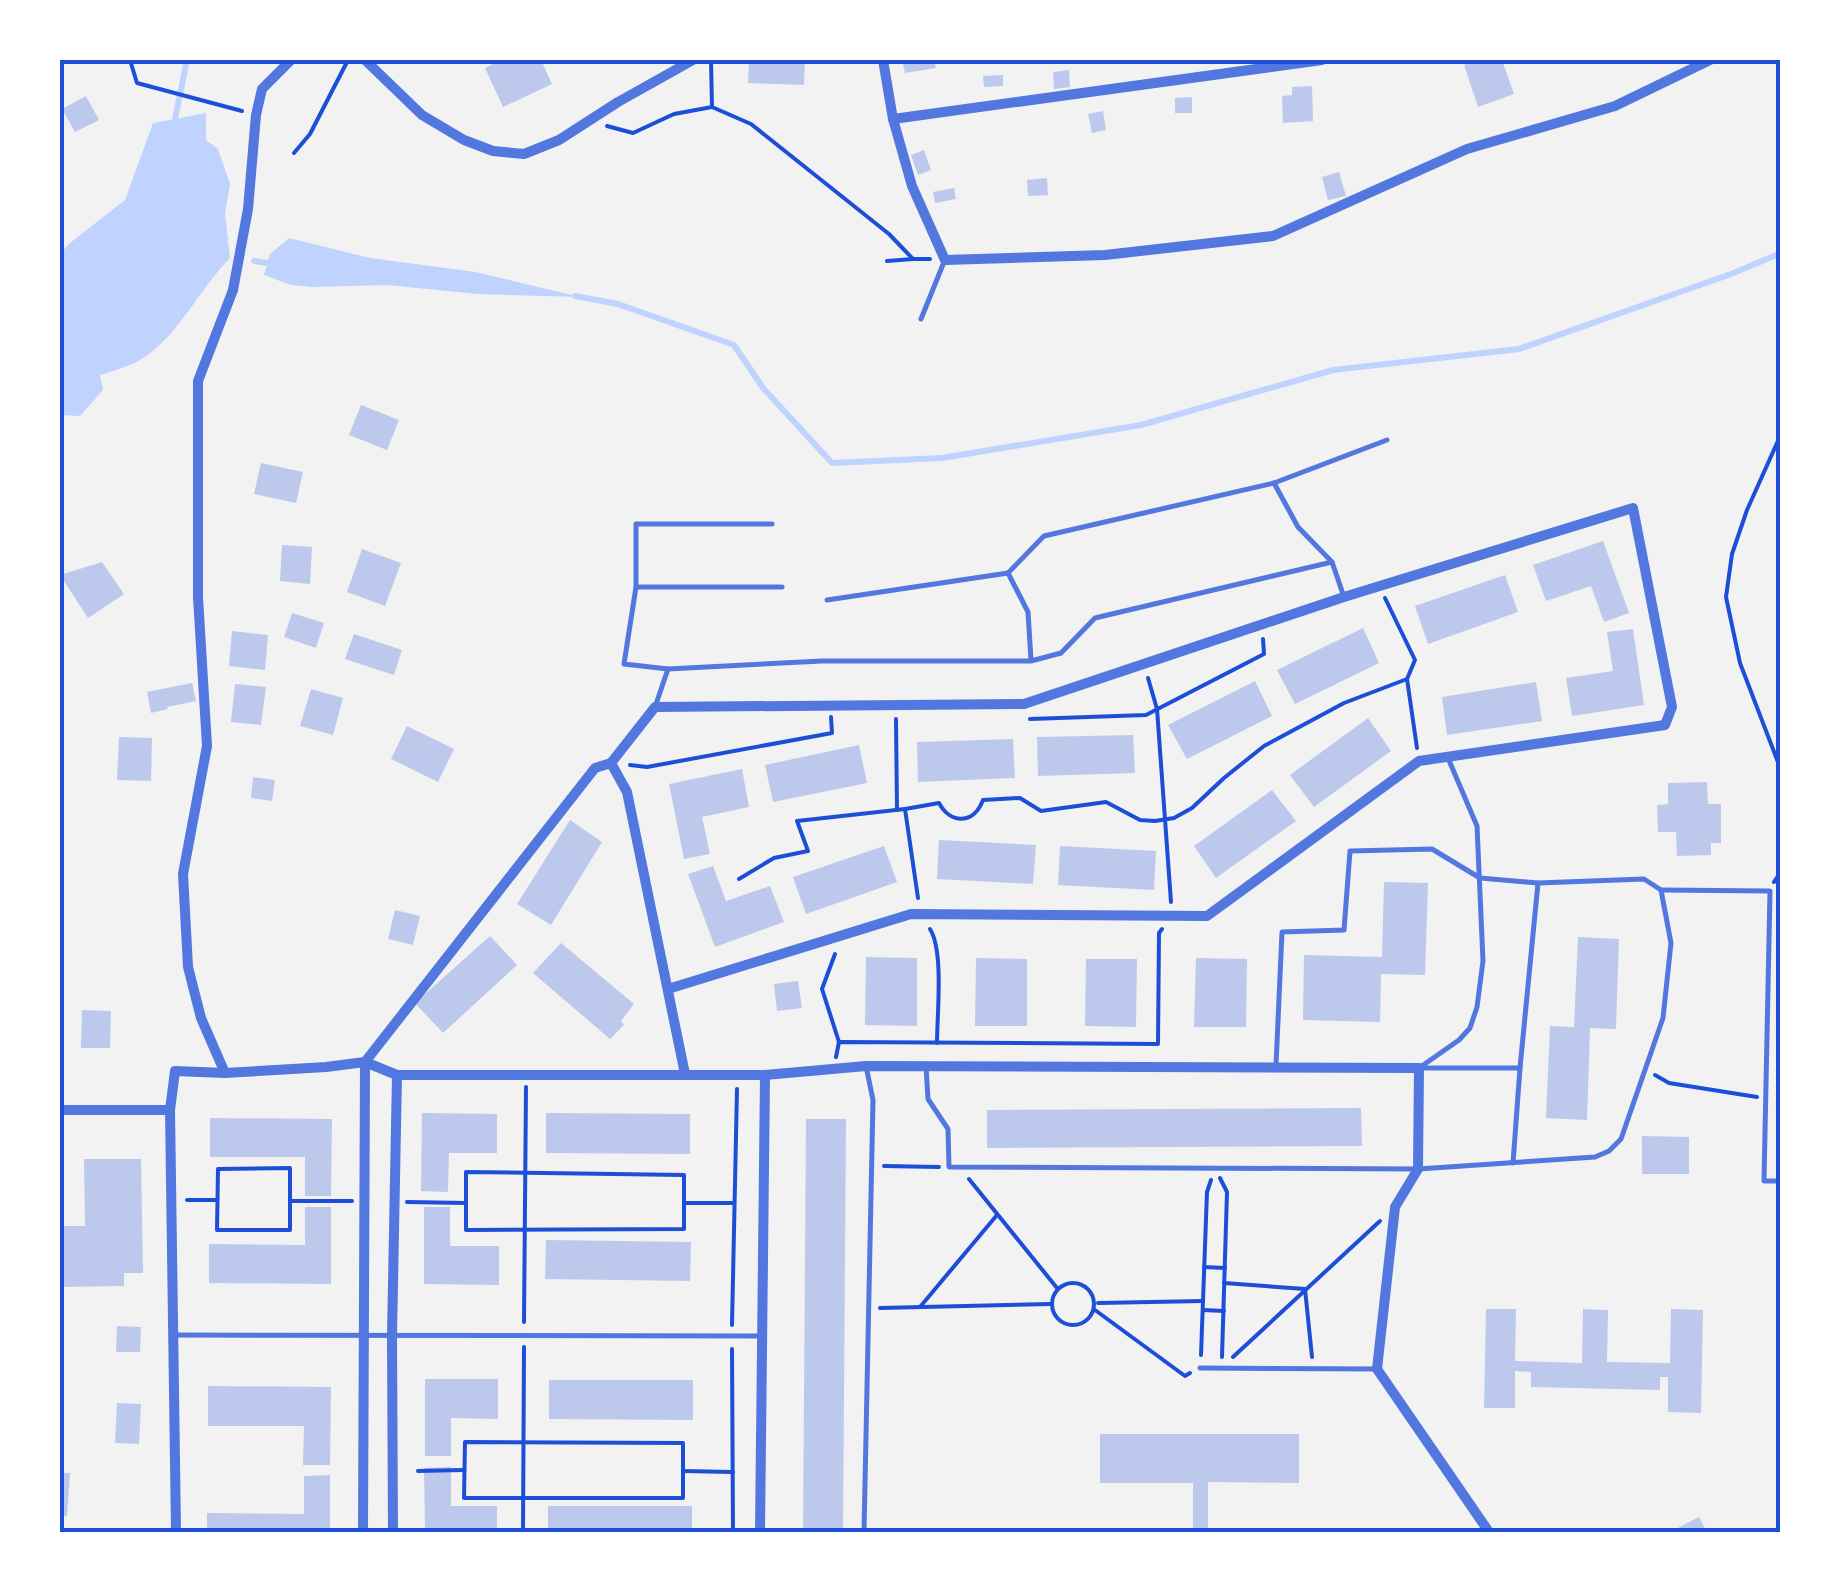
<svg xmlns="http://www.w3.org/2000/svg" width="1841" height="1592" viewBox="0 0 1841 1592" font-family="'Work Sans',sans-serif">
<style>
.water{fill:#bfd3fe}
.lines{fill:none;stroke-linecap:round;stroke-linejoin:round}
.stream{stroke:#bfd3fe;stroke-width:6}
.building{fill:#bdc9ec}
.path{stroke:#1d4ed8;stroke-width:4}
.service{stroke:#5277de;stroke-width:5}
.minor{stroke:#5277de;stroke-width:10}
.neatline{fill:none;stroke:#1d4ed8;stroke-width:4}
</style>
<rect width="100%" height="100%" fill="#f2f2f2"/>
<g class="water">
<path d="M206,113V140L218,149L230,184L225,213L230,258C201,287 178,335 145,357C131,366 116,370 100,375L103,390L80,416L60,415V254L70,243L125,200L153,123Z"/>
<path d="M289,238L370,258L476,272L580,297L477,294L387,285L311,287L291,285L264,275L270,254Z"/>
</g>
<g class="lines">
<g class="stream">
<path d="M175,119L187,60"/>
<path d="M254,261L274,264"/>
<path d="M575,296L618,304L734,345L763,388L832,463L942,458L1141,425L1333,370L1519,349L1731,274L1781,253"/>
</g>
</g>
<g class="building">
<path d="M501,60H541L552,84L503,107L485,68Z"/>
<path d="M749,60H805L804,85L748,83Z"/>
<path d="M902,60H934L936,68L905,73Z"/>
<path d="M1478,60H1502L1514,94L1478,107L1464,65Z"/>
<path d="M1069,70L1070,87L1054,89L1053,72Z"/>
<path d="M1003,75V86L984,87L983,76Z"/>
<path d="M1312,86L1313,121L1283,123L1282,96L1292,95V87Z"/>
<path d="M86,96L99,120L75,132L62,109Z"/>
<path d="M1192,97V113H1175V98Z"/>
<path d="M1103,111L1106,130L1092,133L1088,114Z"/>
<path d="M924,150L931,170L918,175L911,155Z"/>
<path d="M1339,172L1346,196L1328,200L1322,177Z"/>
<path d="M1047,178L1048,195L1028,196L1027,180Z"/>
<path d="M954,188L956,199L935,203L933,192Z"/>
<path d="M361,405L399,420L387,450L349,435Z"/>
<path d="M261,463L303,472L296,503L254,494Z"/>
<path d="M1603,541L1629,613L1604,622L1591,586L1546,601L1533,565Z"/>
<path d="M282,545L312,547L310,584L280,581Z"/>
<path d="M362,549L401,563L385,606L347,592Z"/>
<path d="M102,562L124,594L88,618L60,575Z"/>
<path d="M1505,575L1518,612L1428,644L1415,606Z"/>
<path d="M292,613L324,623L316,648L284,637Z"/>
<path d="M1363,628L1379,663L1295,704L1277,670Z"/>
<path d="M1633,629L1644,705L1572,716L1566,678L1613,671L1607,632Z"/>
<path d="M232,631L268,635L265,670L229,666Z"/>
<path d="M354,634L402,650L394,675L345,659Z"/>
<path d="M1255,681L1272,716L1187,759L1168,725Z"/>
<path d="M1536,682L1542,721L1447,735L1442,697Z"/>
<path d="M192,683L196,701L167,707L168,709L151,713L147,692Z"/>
<path d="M235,684L266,687L261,725L231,722Z"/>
<path d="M311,689L343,698L333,735L300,726Z"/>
<path d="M1368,718L1391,751L1314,807L1290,775Z"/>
<path d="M407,726L454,749L438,782L391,759Z"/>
<path d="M1133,735L1135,773L1038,776L1037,737Z"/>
<path d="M119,737L152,738L151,781L117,780Z"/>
<path d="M1013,739L1015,778L918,782L917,742Z"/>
<path d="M859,745L867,783L773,802L765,765Z"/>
<path d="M742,769L749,807L702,817L710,854L684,859L669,784Z"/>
<path d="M253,777L275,780L272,801L251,798Z"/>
<path d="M1707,782L1708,804H1721V843H1711V855L1677,856L1676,832H1658L1657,805L1668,804V783Z"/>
<path d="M1272,790L1296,821L1216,878L1194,846Z"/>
<path d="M570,820L602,842L551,925L517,904Z"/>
<path d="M939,840L1036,845L1033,884L937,879Z"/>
<path d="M884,846L897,882L806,914L793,877Z"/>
<path d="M1060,846L1156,851L1154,890L1058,885Z"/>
<path d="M713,866L726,901L770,886L784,922L715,947L688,874Z"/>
<path d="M1384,882L1428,883L1425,975L1381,974L1380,1022L1303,1020L1304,955L1382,957Z"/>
<path d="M395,910L420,916L413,945L388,939Z"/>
<path d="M490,936L517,965L443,1033L415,1003Z"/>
<path d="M1578,937L1619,939L1616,1029L1590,1028L1587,1120L1546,1118L1550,1026L1574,1027Z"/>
<path d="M561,943L634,1004L621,1021L624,1025L610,1039L533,973Z"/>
<path d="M866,957L917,958V1026L865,1025Z"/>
<path d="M976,958L1027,959V1026H975Z"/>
<path d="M1196,958L1247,959L1246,1027H1194Z"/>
<path d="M1086,959H1137L1136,1027L1085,1026Z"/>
<path d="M798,981L802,1008L777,1011L774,984Z"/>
<path d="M82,1010L111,1011L110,1048H81Z"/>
<path d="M1361,1108L1362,1146L987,1148V1110Z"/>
<path d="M422,1113L497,1114V1153H449L448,1192L421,1191Z"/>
<path d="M546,1113L690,1114V1154L546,1153Z"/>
<path d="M210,1118L332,1119L331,1196H305V1157H210Z"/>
<path d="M806,1119H846L843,1532H803Z"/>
<path d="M1642,1136L1689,1137V1174H1642Z"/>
<path d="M84,1159H141L143,1273H124V1286L60,1287V1226H85Z"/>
<path d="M305,1207H331V1284L209,1283V1244L305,1245Z"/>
<path d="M424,1207H450V1246H499V1285L424,1284Z"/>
<path d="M546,1240L691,1242L690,1281L545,1279Z"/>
<path d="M1486,1309H1516L1515,1361L1582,1363L1583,1309L1608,1310L1607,1362L1670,1363L1671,1309L1703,1310L1701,1413L1668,1412V1377H1660V1390L1531,1387V1372L1515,1371V1408H1484Z"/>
<path d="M117,1326L141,1327L140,1352H116Z"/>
<path d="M425,1379H498V1419L451,1418V1456H425Z"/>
<path d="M549,1380H693V1420L549,1419Z"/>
<path d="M208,1386L331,1387L330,1465H303L304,1426H208Z"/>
<path d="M117,1403L141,1404L139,1444L115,1443Z"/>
<path d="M1100,1434H1299V1483L1208,1482V1532H1193V1483H1100Z"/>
<path d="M451,1467V1506H497V1532H425L424,1468Z"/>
<path d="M60,1473H70L67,1516L60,1515Z"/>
<path d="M330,1475V1532H207V1513L304,1514V1476Z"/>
<rect x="548" y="1506" width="144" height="26"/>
<path d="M1699,1517L1707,1532H1670Z"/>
</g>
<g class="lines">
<g class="path">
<path d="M130,60L137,83L242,111"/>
<path d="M711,60L712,107L751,124L889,234L913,259H930"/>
<path d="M607,126L633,133L674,114L712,107"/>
<path d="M294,153L310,134L348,60"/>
<path d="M887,261L913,259"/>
<path d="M1781,434L1747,510L1732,554L1726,597L1740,663L1781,770"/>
<path d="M1148,678L1157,709L1171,902"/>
<path d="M1407,679L1417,748"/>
<path d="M896,719L897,810"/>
<path d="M1030,719L1146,715L1264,654L1263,639"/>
<path d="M630,765L647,767L832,733L831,717"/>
<path d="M905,809L939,803C951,825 974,824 983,800L1020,798L1041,811L1106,802L1140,820L1155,821L1174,818L1192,808L1224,778L1264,746L1344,703L1407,679L1415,660L1385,598"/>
<path d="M739,879L774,858L808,851L797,821L905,809L918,898"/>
<path d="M1774,882L1781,872"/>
<path d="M930,929C944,951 937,1015 937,1043"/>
<path d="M835,954L822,989L839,1042"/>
<path d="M836,1057L839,1042L1158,1044L1159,933L1162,929"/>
<path d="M1655,1075L1669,1083L1757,1097"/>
<path d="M884,1166L939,1167"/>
<path d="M466,1172L684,1175V1229L466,1230Z"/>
<path d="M1220,1178L1227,1192L1222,1357"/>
<path d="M969,1179L1057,1288"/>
<path d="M187,1200H217"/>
<path d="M290,1201V1230H217L218,1169L290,1168V1201H352"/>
<path d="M407,1202L466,1203"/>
<path d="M684,1203H734"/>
<path d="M1204,1267L1225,1268"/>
<circle cx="1073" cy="1304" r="21"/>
<path d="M1224,1283L1305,1289L1312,1357"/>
<path d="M1098,1303L1203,1301"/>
<path d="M920,1307L997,1215"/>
<path d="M880,1308L1051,1304"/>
<path d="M1095,1310L1185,1376L1190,1373"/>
<path d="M1203,1310L1224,1311"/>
<path d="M524,1322L526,1087"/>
<path d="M732,1325L737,1089"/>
<path d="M732,1349L733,1532"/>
<path d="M1201,1355L1207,1192L1211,1180"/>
<path d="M1233,1357L1380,1221"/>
<path d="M465,1442L683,1443V1498H464Z"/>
<path d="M418,1471L463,1470"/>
<path d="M683,1471L733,1472"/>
<path d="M523,1532L524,1347"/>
</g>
<g class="service">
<path d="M921,319L944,262"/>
<path d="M1274,483L1298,527L1332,562L1344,597"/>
<path d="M1008,573L1028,612L1031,660"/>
<path d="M636,587H782"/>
<path d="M827,600L1008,573L1044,536L1274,483L1387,440"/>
<path d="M668,669L624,664L636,587V524H772"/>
<path d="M655,707L668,669L822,661H1031L1061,653L1095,618L1332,562"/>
<path d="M1661,890L1770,891L1764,1181H1781"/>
<path d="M926,1066L928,1099L948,1129L949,1167L1418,1169L1595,1157L1609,1151L1621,1139L1663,1018L1671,943L1661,890L1644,879L1538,883L1480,878L1432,849L1350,851L1344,930L1282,932L1276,1065"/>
<path d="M1419,1068L1459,1040L1470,1028L1477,1007L1483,961L1477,826L1448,758"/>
<path d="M1422,1068H1520L1538,883"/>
<path d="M1513,1163L1520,1068"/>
<path d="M175,1335L759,1336"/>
<path d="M1200,1368L1377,1369"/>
<path d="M864,1532L873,1100L866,1066"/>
</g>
<g class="minor">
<path d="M365,60L422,115L464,140L493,151L524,154L559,140L618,102L693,60"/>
<path d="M883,60L893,119L912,186L945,260L1105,255L1273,236L1467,149L1615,106L1710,60"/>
<path d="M893,119L1322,60"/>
<path d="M611,763L655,707L1024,704L1344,597L1633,508L1672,707L1665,725L1419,761L1207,916L911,914L668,989"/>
<path d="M611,763L627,792L685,1074"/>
<path d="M225,1073L201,1018L188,967L183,874L207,746L198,597V381L233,290L248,209L256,115L262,89L291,60"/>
<path d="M60,1110H170"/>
<path d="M176,1532L170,1110L175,1071L225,1073L326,1067L365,1062L397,1075H765L866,1066L1419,1068L1418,1169L1395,1207L1377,1369L1489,1532"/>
<path d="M363,1532L365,1062L595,768L611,763"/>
<path d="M393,1532L392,1336L397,1075"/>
<path d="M760,1532L765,1075"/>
</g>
</g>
<rect width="1841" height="1592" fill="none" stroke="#ffffff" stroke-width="125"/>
<rect x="62" y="62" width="1716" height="1468" class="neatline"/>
</svg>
